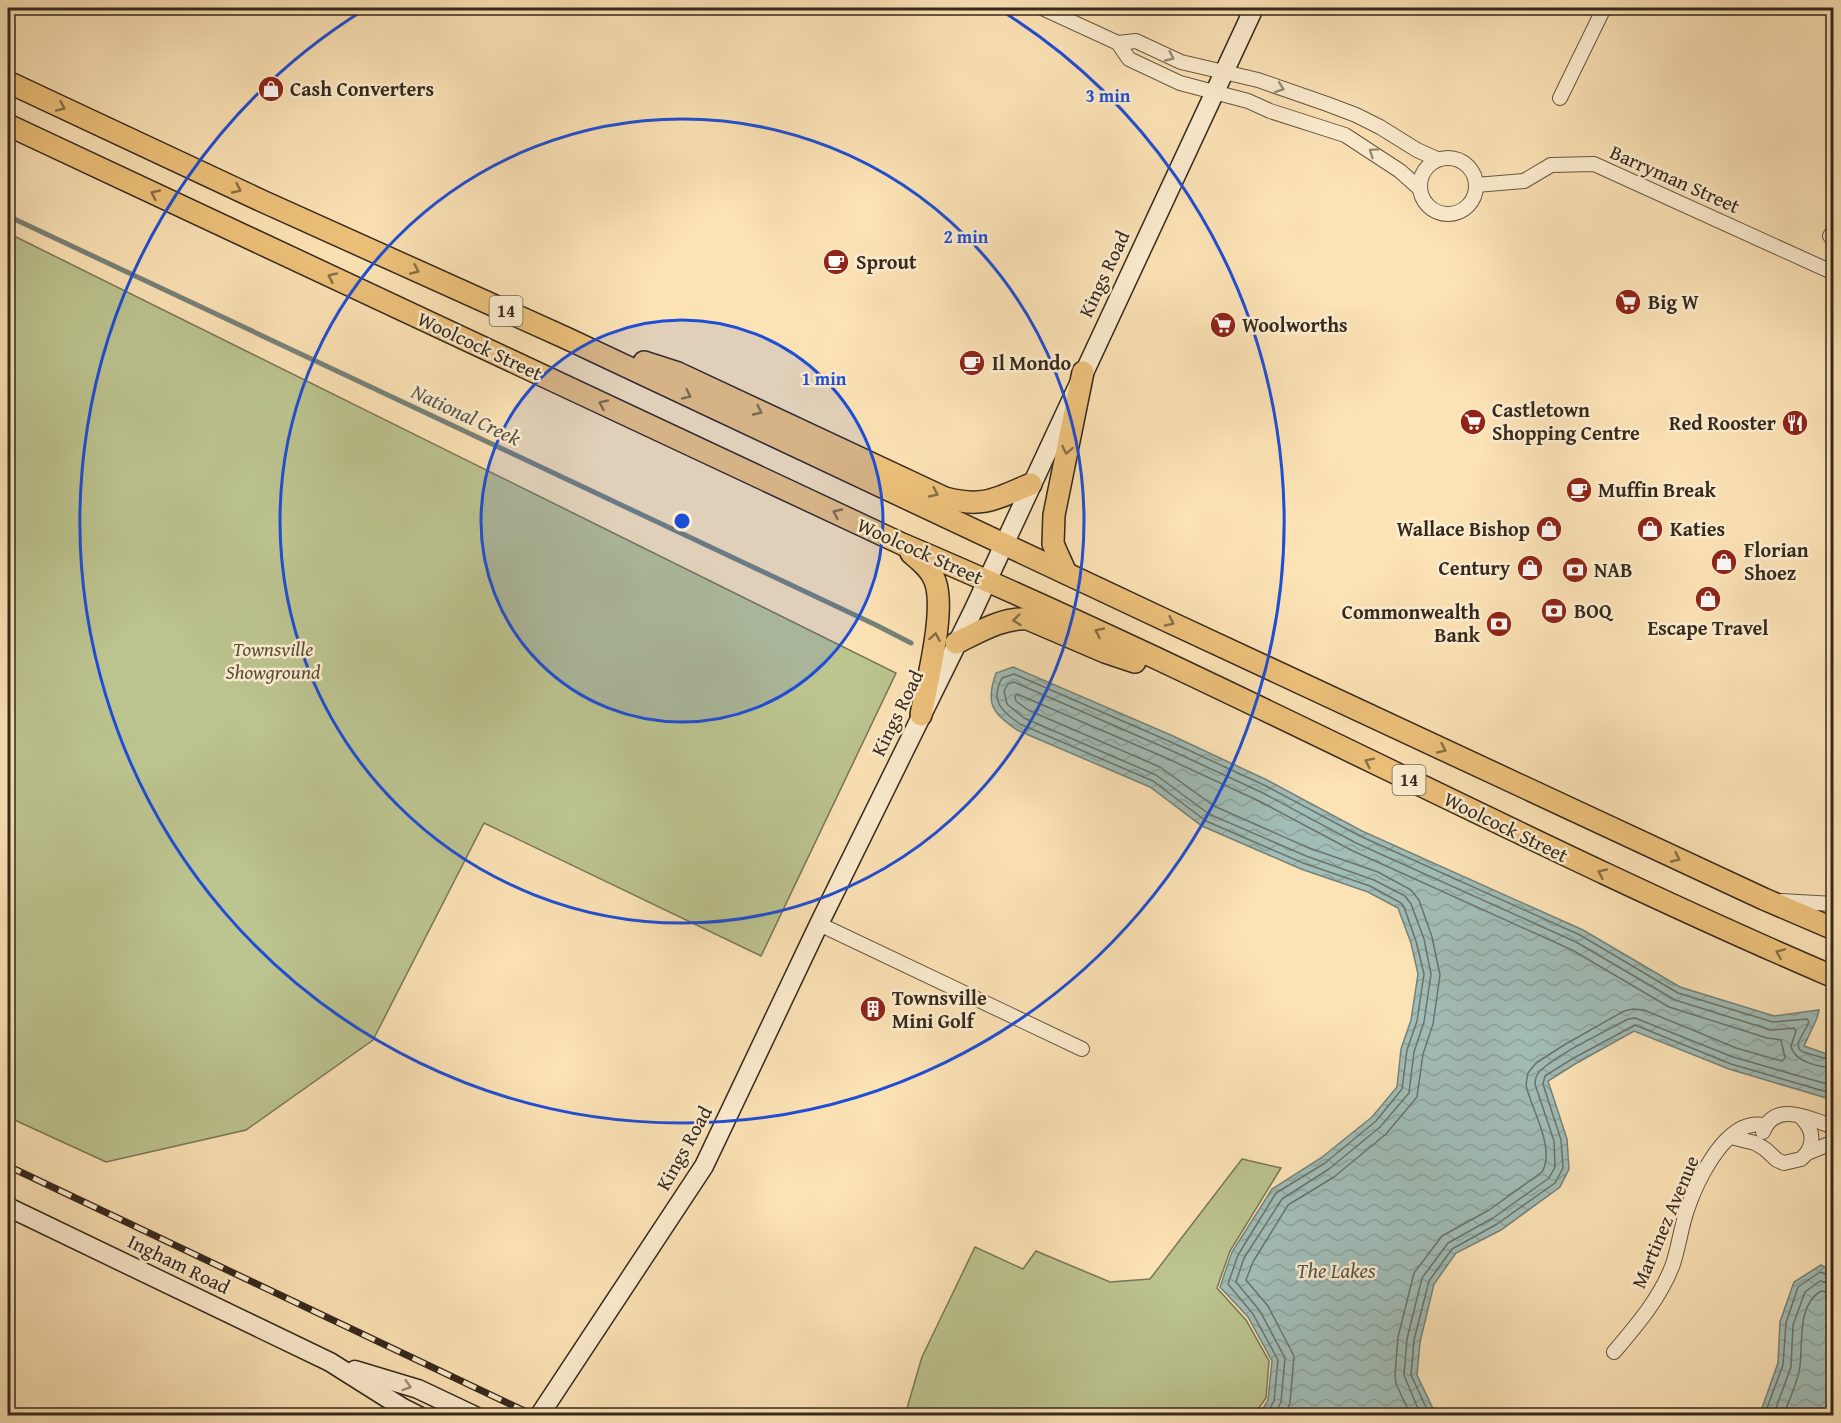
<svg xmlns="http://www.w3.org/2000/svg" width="1841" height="1423" viewBox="0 0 1841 1423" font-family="'Gentium Book Plus',serif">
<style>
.green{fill:#bcc490;stroke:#787656;stroke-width:1.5}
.water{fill:url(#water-waves);stroke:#768279;stroke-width:1.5}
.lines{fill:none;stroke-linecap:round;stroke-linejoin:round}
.shore{stroke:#6b736a;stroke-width:1.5}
.stream{stroke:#768279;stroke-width:5}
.street-casing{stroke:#675843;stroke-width:16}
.secondary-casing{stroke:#35291d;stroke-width:21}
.primary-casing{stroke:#35291d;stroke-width:24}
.street{stroke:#fdedd0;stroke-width:14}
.secondary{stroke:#fdedd0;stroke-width:18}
.primary{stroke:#eec27b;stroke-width:21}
.rail-casing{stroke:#35291d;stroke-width:7}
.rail{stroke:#fdedd0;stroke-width:4.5;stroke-dasharray:14;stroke-linecap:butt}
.oneway{stroke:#998b76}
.oneway2{stroke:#886e47}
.ring{fill:none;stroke:#1d4ed8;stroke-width:3}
.labels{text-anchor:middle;stroke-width:5;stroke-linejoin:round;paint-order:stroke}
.shield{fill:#fdedd0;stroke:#716453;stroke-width:1.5}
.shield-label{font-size:18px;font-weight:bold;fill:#35291d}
.poi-label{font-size:20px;font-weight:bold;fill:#35291d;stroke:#fdedd0;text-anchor:start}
.street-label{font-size:20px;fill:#35291d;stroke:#fdedd0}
.park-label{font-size:20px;font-style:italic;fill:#57503a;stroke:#fdedd0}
.water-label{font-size:21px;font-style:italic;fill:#55554b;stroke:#fdedd0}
.centre{fill:#1d4ed8;stroke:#fdedd0;stroke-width:3}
.ring-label{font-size:18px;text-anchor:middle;font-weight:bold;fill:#1d4ed8;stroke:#fdedd0;stroke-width:5;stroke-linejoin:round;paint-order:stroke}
</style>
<defs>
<pattern id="water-waves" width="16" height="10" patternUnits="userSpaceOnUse" patternTransform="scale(1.5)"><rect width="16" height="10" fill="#a1bdb7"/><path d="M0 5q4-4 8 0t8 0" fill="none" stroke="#8ba29d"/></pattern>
</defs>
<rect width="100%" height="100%" fill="#fce3b6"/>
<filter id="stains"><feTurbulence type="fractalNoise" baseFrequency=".00333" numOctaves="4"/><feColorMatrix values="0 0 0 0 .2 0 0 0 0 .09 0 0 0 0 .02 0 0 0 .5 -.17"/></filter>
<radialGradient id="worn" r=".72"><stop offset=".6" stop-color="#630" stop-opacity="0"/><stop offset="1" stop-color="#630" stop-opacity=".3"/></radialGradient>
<g class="green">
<path d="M8,233L896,673L761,956L484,823L373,1040L246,1130L106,1162L8,1117Z"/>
<path d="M1242,1159L1281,1168L1230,1251L1217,1288L1246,1320L1269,1361L1266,1398L1254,1415H905L922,1357L975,1247L1023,1269L1036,1251L1110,1282L1150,1279Z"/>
</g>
<g class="water">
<path d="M1013,667L1173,736L1269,781L1362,831L1583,930L1680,987L1774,1016L1819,1010L1817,1018L1804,1046L1833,1056V1100L1729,1069L1634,1031L1575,1064L1548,1081L1567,1139L1569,1169L1560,1187L1501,1230L1456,1253L1434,1284L1420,1342L1417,1375L1436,1415H1259L1268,1400L1272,1361L1248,1317L1220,1287L1232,1252L1272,1189L1321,1158L1372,1117L1397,1087L1401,1049L1411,1020L1418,974L1411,943L1398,908L1368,892L1301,869L1202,826L1150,787L1017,730C992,712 985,704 996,673Z"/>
<path d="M1821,1265L1833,1272V1415H1757L1762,1408L1778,1363L1780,1322L1794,1282Z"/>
</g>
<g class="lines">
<g class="shore">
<path d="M1266,1416L1274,1401L1278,1360L1253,1314L1228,1284L1238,1255L1276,1193L1325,1163L1376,1121L1402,1089L1407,1050L1417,1021L1424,974L1416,941L1404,907L1401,903L1370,886L1303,863L1206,821L1153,781L1020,724C1001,711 990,701 1002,678L1014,674L1171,742L1266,786L1360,836L1580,935L1678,993L1773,1022L1807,1019L1809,1022L1798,1043L1799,1049L1803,1052L1834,1061"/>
<path d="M1274,1416L1281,1402L1285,1358L1260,1311L1236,1282L1244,1258L1282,1199L1329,1169L1380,1127L1409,1093L1414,1052L1424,1022L1431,974L1424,939L1411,904L1405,896L1374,880L1306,856L1209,814L1156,775L1024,718L1007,704L1004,691L1008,684L1014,682L1168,749L1263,793L1356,843L1576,942L1675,1000L1771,1030L1794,1028L1796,1031L1791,1046C1794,1062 1819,1067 1834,1068"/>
<path d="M1285,1416L1290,1403L1294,1356L1268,1306L1246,1280L1253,1262L1288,1205L1334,1177L1386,1134L1417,1097L1423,1054L1433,1024L1440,975L1432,937L1419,900L1411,890L1378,872L1309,848L1214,806L1160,767L1028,710L1016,701L1015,696L1017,694L1164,757L1259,801L1353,851L1572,950L1669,1007L1767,1038L1781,1040L1785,1058L1782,1061L1736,1048L1644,1010L1633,1009L1624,1011L1564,1045L1536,1063L1528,1073L1526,1085C1531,1109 1556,1148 1542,1172L1489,1210L1442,1236L1414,1273L1398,1337L1395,1375L1396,1384L1411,1416"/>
<path d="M1421,1416L1404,1375L1407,1339L1422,1278L1448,1243L1493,1218L1549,1178L1555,1167L1554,1141L1535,1084C1535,1078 1536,1075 1540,1071C1560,1052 1603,1033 1628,1019L1635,1018L1733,1057L1834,1086"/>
<path d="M1430,1416L1411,1375L1414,1340L1429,1281L1452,1249L1497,1224L1555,1183L1563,1168L1561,1140L1543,1084L1545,1076L1572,1059L1635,1025L1731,1064L1834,1094"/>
<path d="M1764,1416L1783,1365L1786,1323L1798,1287L1820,1272L1834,1277"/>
<path d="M1773,1416L1791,1367L1793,1325L1805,1292L1820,1281L1834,1284"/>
<path d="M1783,1416C1789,1400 1798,1382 1800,1366C1803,1342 1797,1305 1821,1291L1834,1293"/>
</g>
<path class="stream" d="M8,216L876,625L911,643"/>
<g class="street-casing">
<g id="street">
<path d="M1042,8L1118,43L1129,59L1180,83L1248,101L1270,111L1345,135L1400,171L1419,188"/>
<path d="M1118,43L1136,41L1181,62L1258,80L1327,104L1356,115L1380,127L1417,150L1437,159"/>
<path d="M1560,98L1604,8"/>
<circle cx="1448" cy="186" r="28"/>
<path d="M1476,185L1524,181L1551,165L1594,164L1834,273"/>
<path d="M1834,230L1830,236L1834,238"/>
<path d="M1781,901L1834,904"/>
<path d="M819,924L1082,1049"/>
<path d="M1801,1117C1812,1128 1815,1139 1807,1153"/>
<path d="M1763,1132C1775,1100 1810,1119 1834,1127"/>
<path d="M1731,1137L1755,1143L1765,1149L1777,1160L1784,1163L1801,1159L1807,1153L1834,1142"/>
<path d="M1614,1352C1637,1325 1661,1297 1673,1264C1679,1246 1681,1227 1687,1210C1696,1183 1721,1130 1752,1125C1756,1124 1761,1125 1766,1125"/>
</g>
</g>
<g class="secondary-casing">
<g id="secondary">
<path d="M8,1207L330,1362L403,1408L419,1416"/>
<path d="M355,1370L418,1389L475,1416"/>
<path d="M539,1416L704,1166L819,924L974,609L1254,8"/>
</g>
</g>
<g class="primary-casing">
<g id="primary">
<path d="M8,82L262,201L566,338L1163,619L1764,899L1834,929"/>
<path d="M8,125L902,544C1217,677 1519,842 1834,977"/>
<path d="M644,362L678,373L945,498C983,508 996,499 1031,484"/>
<path d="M911,553C920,561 931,569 935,581C946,610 927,682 921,715"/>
<path d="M1066,573L1053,544L1054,515L1083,372"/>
<path d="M956,643C979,632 1003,617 1028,619L1105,652L1135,662"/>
</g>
</g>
<use href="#street" class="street"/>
<use href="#secondary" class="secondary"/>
<use href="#primary" class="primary"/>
<g class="rail-casing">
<path id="rail" d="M8,1166L535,1416"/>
</g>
<use href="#rail" class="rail"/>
</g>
<defs><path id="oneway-chevron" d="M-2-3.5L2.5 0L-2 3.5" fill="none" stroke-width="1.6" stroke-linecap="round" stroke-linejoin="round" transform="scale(1.5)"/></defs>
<g class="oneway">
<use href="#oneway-chevron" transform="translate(1170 57) rotate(25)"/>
<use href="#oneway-chevron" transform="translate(1280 88) rotate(21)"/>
<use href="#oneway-chevron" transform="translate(1373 152) rotate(-146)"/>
<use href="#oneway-chevron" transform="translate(407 1386) rotate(17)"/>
</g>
<g class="oneway2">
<use href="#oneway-chevron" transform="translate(61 107) rotate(25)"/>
<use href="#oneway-chevron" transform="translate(237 189) rotate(25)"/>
<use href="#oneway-chevron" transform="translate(155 194) rotate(-155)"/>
<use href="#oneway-chevron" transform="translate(415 270) rotate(24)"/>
<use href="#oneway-chevron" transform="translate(332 277) rotate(-155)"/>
<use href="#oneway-chevron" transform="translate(687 395) rotate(25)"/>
<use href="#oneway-chevron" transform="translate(603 404) rotate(-155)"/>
<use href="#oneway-chevron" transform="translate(758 411) rotate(25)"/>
<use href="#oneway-chevron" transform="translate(1067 450) rotate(101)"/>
<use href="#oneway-chevron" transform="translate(934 493) rotate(25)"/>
<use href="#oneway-chevron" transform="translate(837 513) rotate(-155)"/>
<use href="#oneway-chevron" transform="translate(1017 620) rotate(174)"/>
<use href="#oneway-chevron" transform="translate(1170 622) rotate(25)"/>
<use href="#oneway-chevron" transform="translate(1099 632) rotate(-155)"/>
<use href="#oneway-chevron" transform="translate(935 637) rotate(-80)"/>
<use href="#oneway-chevron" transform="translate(1442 749) rotate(25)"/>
<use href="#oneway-chevron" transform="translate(1369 762) rotate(-154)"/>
<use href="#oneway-chevron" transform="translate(1676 858) rotate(25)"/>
<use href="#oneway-chevron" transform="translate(1602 873) rotate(-155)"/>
<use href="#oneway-chevron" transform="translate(1780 953) rotate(-157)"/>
</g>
<circle cx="682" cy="521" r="201" fill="#1d4ed8" fill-opacity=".12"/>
<g class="ring">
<circle cx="682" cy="521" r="201"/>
<circle cx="682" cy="521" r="402"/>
<path d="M997 8A602 602 0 1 1 367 8"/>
</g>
<defs>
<g id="shop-disc" transform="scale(1.35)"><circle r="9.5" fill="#8f2418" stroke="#fdedd0"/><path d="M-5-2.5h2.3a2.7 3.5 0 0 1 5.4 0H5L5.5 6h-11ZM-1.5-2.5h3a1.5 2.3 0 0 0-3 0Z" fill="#fff"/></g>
<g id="cafe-disc" transform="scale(1.35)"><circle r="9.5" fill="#8f2418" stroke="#fdedd0"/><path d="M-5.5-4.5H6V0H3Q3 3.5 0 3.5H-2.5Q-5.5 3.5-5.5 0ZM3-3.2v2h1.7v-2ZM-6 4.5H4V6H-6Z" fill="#fff"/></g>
<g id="supermarket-disc" transform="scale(1.35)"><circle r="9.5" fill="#8f2418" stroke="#fdedd0"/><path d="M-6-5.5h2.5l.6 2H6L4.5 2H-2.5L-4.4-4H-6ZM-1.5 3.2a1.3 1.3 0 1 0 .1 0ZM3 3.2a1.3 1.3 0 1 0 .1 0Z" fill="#fff"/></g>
<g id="restaurant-disc" transform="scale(1.35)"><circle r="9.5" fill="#8f2418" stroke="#fdedd0"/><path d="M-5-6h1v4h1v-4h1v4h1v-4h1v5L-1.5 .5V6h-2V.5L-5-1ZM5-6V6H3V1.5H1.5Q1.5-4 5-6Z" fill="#fff"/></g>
<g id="bank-disc" transform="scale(1.35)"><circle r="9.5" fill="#8f2418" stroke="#fdedd0"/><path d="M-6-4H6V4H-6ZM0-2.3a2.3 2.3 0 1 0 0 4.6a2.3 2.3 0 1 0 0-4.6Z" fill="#fff"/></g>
<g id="building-disc" transform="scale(1.35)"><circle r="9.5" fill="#8f2418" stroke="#fdedd0"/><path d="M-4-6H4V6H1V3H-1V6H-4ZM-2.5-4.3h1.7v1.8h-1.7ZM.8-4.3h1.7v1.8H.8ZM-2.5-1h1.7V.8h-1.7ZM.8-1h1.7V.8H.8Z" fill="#fff"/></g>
</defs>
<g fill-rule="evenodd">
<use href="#shop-disc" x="271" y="89"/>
<use href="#cafe-disc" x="836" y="262"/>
<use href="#supermarket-disc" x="1628" y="302"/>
<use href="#supermarket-disc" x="1223" y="325"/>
<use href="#cafe-disc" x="972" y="363"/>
<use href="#supermarket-disc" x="1473" y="422"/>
<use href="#restaurant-disc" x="1795" y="423"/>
<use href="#cafe-disc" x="1579" y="490"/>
<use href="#shop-disc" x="1549" y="529"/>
<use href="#shop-disc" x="1650" y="529"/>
<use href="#shop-disc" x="1724" y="562"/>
<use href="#shop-disc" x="1530" y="568"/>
<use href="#bank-disc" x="1575" y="570"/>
<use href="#shop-disc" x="1708" y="599"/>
<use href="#bank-disc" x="1554" y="611"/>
<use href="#bank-disc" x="1499" y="624"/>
<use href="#building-disc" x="873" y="1009"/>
</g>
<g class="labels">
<g class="shield">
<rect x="489.5" y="296" width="33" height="30" rx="4.5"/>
<rect x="1392.5" y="765" width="33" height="30" rx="4.5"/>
</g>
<g class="shield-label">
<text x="506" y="317">14</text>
<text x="1409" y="786">14</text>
</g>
<g class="poi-label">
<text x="290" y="96">Cash Converters</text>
<text x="856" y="269">Sprout</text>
<text x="1648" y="309">Big W</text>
<text x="1242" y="332">Woolworths</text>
<text x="992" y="370">Il Mondo</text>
<text x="1492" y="417">Castletown<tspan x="1492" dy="23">Shopping Centre</tspan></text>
<text x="1776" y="430" text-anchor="end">Red Rooster</text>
<text x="1598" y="497">Muffin Break</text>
<text x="1530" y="536" text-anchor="end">Wallace Bishop</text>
<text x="1670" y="536">Katies</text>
<text x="1744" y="557">Florian<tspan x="1744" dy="23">Shoez</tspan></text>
<text x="1510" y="575" text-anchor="end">Century</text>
<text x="1594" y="577">NAB</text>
<text x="1574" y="618">BOQ</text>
<text x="1480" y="619" text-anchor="end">Commonwealth<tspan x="1480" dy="23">Bank</tspan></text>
<text x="1708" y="635" text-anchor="middle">Escape Travel</text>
<text x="892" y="1005">Townsville<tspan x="892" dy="23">Mini Golf</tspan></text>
</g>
<g class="street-label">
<text transform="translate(1675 179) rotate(24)" y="7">Barryman Street</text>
<text transform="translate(1104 274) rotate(-65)" y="7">Kings Road</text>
<text transform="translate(480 346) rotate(25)" y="7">Woolcock Street</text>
<text transform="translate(920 551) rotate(24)" y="7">Woolcock Street</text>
<text transform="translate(897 713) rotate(-64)" y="7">Kings Road</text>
<text transform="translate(1506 827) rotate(26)" y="7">Woolcock Street</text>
<text transform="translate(684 1148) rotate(-61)" y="7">Kings Road</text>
<text transform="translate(1665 1222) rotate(-67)" y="7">Martinez Avenue</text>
<text transform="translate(179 1264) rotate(26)" y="7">Ingham Road</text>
</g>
<g class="park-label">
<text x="273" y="656">Townsville<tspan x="273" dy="23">Showground</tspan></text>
</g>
<g class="water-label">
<text transform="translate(466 415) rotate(25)" y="7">National Creek</text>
<text x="1336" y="1278">The Lakes</text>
</g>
</g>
<circle cx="682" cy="521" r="9" class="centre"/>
<g class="ring-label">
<text x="1108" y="102">3 min</text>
<text x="966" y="243">2 min</text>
<text x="824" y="385">1 min</text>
</g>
<rect width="1841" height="1423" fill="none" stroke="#fce3b6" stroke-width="30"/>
<rect x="9" y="9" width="1823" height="1405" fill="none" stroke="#35291d" stroke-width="3"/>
<rect x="15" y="15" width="1811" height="1393" fill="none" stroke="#35291d" stroke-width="1.5"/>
<rect width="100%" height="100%" filter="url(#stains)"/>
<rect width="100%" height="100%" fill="url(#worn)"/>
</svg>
